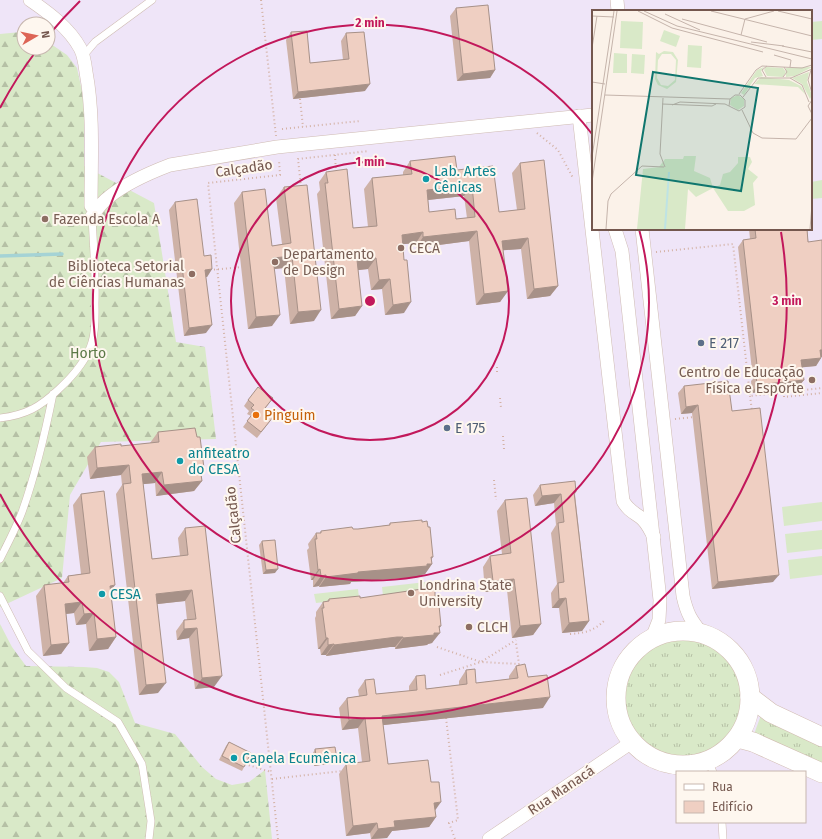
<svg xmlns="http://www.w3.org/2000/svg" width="822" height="839" viewBox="0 0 822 839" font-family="'Fira Sans',sans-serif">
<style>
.education{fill:#efe5f8;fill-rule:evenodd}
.grass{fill:url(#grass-tufts)}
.forest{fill:url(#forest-firs)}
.garden{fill:#d9e9c8}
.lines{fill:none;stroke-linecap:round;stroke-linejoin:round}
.stream{stroke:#a5d3d5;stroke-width:3.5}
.lane-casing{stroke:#cfbbb2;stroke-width:8}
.street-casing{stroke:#cfbbb2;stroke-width:14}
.secondary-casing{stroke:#d1bbb0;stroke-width:20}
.path{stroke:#d4b2a5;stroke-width:2;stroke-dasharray:1 3;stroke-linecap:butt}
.lane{stroke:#fff;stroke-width:7}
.street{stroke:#fff;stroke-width:13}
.secondary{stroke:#fff;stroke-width:19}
.wall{fill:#ceb2a7;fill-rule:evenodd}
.shaded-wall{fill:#a79188}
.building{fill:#efcfc2;stroke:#a79188;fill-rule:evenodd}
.ring{fill:none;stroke:#c2185b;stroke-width:2}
.culture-dot{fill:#0f9aa8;stroke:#fef7ef;stroke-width:1.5}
.education-dot{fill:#8d6e63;stroke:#fef7ef;stroke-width:1.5}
.service-dot{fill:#5c6f8a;stroke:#fef7ef;stroke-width:1.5}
.food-dot{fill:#e8710a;stroke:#fef7ef;stroke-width:1.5}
.labels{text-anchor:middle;stroke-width:4;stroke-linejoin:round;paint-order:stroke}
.street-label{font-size:14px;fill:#74574e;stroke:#fef7ef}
.culture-label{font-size:14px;fill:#0d838f;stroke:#fef7ef;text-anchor:start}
.education-label{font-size:14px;fill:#785e54;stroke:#fef7ef;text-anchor:start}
.service-label{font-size:14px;fill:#4e5e75;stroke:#fef7ef;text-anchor:start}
.park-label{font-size:14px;fill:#5b7946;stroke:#fef7ef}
.food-label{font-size:14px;fill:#c56008;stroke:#fef7ef;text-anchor:start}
.inset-river{fill:none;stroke:#bee3e4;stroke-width:2}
.inset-road{fill:none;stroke:#c5b4ab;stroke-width:1}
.view{fill:#0f766e;fill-opacity:0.15;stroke:#0f766e;stroke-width:2}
.inset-edge{fill:none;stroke:#74574e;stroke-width:2}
.centre{fill:#c2185b;stroke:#fef7ef;stroke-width:2}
.ring-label{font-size:12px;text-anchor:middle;font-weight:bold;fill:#c2185b;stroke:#fef7ef;stroke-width:4;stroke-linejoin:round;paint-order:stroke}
</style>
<defs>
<pattern id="grass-tufts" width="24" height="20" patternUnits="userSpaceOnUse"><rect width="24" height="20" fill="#d9e9c8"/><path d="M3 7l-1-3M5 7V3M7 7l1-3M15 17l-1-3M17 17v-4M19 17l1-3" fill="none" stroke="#b5c0a5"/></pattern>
<pattern id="forest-firs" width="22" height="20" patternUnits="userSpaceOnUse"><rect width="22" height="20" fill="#d9e9c8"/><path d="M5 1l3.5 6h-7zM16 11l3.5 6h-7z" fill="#b5c0a5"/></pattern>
</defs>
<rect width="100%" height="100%" fill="#fbf2e9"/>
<path class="education" d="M0,0H822V839H0ZM593,11H811V229H593ZM24,24H48V48H24ZM677,772H805V822H677Z"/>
<g class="grass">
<circle cx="683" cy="698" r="60"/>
<path d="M761,715L822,745V765L753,737Z"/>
</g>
<g class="forest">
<path d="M21,32H24V48H48V42L67,55L77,68L82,91L84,110V166L154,203L176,342L205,347L216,439L101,442L70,495L62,578L0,607V34Z"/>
<path d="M0,624L12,647L26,666L84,667L97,668L109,672L119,682L135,723L175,734L202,767L216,779L232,785L249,782L265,770L272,839H0Z"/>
</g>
<g class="garden">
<path d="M822,21V39L811,40V22Z"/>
<path d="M822,180V198L811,199V182Z"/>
<path d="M822,502V521L784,526L782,507Z"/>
<path d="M822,530V549L787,553L785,534Z"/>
<path d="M822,556V575L790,579L788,560Z"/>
<path d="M426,582L427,591L383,596L382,587Z"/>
<path d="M358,589L359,598L316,603L314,594Z"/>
</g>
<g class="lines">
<path class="stream" d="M0,256L62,254"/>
<g class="lane-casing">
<g id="lane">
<path d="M84,55L95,42L152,0"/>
<path d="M0,418C26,415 40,407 59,389C72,377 87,360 92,342C96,329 95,315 95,303C96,273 93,243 92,214"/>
<path d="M0,559C8,543 16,528 22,512C36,473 45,434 53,394"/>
<path d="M0,596L28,651L66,688L118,722L142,764L151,821L149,839"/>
<path d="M708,760L713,772"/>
<path d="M722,822L723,839"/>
</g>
</g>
<g class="street-casing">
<g id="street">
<path d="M30,0C49,13 69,28 80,48C84,55 85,64 86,72C94,115 91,161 91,206"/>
<path d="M617,0L618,11"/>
<path d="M579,116L623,501C628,510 633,512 640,517C647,522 650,530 654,537"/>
<path d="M92,216C97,209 102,202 109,197C126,183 149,173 170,165L277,147L593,115"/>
<path d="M615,229L622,251L660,600L659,620L652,638"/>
<path d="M642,229L683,596C687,614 691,620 702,634"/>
<path d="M489,839L632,742"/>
</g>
</g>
<g class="secondary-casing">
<g id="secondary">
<circle cx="683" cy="698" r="67"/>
<path d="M750,697L771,713L822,737"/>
<path d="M738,738L753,742L822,773"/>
</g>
</g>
<g class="path">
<path d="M261,0L276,136"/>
<path d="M300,99L303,127"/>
<path d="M282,129L360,121"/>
<path d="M537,133L558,150L573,178"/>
<path d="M335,155L336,172"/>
<path d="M301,187L298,159L369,151"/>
<path d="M656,252L733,244L750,396L822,388"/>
<path d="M210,270L242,267"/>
<path d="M497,367V375"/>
<path d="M784,392V397L822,393"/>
<path d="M750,396L752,411"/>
<path d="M500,398L501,408"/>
<path d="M675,419L694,417"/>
<path d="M503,436L504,449"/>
<path d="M494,480L496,500"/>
<path d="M570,634C585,633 594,631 605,620"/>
<path d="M437,647L481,662L519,664L516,643"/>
<path d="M440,675L481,662L516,640"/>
<path d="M446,718L458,820L449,823L455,839"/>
<path d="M245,764L271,772"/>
<path d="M272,779L342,771"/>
<path d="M278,839L208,183L280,175L279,160"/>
</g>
<use href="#lane" class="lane"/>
<use href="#street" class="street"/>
<use href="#secondary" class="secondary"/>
</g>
<g class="wall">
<path d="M456,8L495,70L490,78L457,81L450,16Z"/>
<path d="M291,32L310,63L343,60L341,41L346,33L365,91L293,99L286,40Z"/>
<path d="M410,161L457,170L499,212L517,210L512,173L520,163L558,286L550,296L527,299L521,249L503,250L508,291L500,302L476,305L469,241L416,248V243L403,244L404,313L385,315L382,289L371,290L368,269L358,270L362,306L355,316L331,319L317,194L320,190L319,182L326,172L353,228L368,227L364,189L372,178L403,175V172ZM464,196L467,218L456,219L429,212L428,200Z"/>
<path d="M284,187L314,321L290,324L284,268L274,269L272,326L248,329L234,203L242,192L272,246L282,244L276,198Z"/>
<path d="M175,202L204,256L212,269L207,277H206V333L184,336L169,210Z"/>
<path d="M749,229H807L821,358L816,366L802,367L804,380L798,387L752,393L751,381L753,379L738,247L743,240L750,239Z"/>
<path d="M684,386L732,411L773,582L712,589L692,413L681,414L678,393Z"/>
<path d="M273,398L265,409L274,416L257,438L243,427L251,416L247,414L249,411L244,406L248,400Z"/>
<path d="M158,432L201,472L202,481L194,491L156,496L155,483L143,484L152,559L180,556L178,538L185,528L214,687L195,689L189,638L177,640L176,631L184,620H187L185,601L157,604L158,693L139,695L116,494L122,485L121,475L90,479L87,457L95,447L121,446L150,443Z"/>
<path d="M540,485L576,492L575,494L589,621L582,631L562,633L559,608H552L551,593L557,584L551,533L556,525L554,503L535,506L533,495Z"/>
<path d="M81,494L110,591L116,637L108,649L89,651L86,624L76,625L74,613L66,614L69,643L61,654L43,656L36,596L44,585L63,583L68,576L81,574L73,505Z"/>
<path d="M505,500L541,624L533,635L512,638L507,590L485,592L483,567L490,556L502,554L497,511Z"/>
<path d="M390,523L432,560V564L425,574L421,575L419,577L351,582L350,584L319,587V586L313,587V580H311L307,550L309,548L308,544L316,533H320L321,531L358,529L389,525Z"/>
<path d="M262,541L275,573L263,574L259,545Z"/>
<path d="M429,590L439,628L432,643L428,644L427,645L395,649V647H390L326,656V655H321L320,649H318L315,618L316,616V612L323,602L327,601L329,599L360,598Z"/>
<path d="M516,666L528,677L543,708L383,725L388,764L431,782L436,817L429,827L392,831L387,838L375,839H371L370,833L346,836L339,774L346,764L362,762L358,728L342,730L339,708L347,698L359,696L358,690L365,680L376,694L409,691V686L416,676L426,689L459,685V681L466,670L476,683L509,679V676Z"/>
<path d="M229,742L244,767L242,771L219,760L226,746Z"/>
<path d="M315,749L337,759L334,763L314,766L313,753Z"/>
</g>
<g class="shaded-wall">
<path d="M495,70L490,78L457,81L463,74Z"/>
<path d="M370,84L365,91L293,99L298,92Z"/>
<path d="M472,185L464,196L419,201L427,190Z"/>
<path d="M477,231L469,241L416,248L423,237Z"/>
<path d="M423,232L416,243L394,245L402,235Z"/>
<path d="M528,238L521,249L495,251L502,241Z"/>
<path d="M292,256L284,268L265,270L273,258Z"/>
<path d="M376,258L368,269L350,271L357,260Z"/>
<path d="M212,269L207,277H200L205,270Z"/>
<path d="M390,279L382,289L371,290L379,280Z"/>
<path d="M558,286L550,296L527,299L534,289Z"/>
<path d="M508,291L500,302L476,305L484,294Z"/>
<path d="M411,302L404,313L385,315L393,305Z"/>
<path d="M362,306L355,316L331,319L339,309Z"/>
<path d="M321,310L314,321L290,324L298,312Z"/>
<path d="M280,315L272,326L248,329L256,317Z"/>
<path d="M212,325L206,333L184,336L189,328Z"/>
<path d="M820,350H822V357H815Z"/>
<path d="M821,358L816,366L796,368L801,360Z"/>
<path d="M804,380L798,387L752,393L757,385Z"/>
<path d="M698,405L692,413L681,414L686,407Z"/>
<path d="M129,465L121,475L90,479L97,468Z"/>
<path d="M162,472L155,483L135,485L142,474Z"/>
<path d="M202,481L194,491L156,496L164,485Z"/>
<path d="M561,494L554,503L535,506L542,496Z"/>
<path d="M433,557L428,564H432L425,574L421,575L419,577L351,582L350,584L319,587L326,577L358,572Z"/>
<path d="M278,569L275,573L263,574L266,570Z"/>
<path d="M320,569L313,580H311L318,570Z"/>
<path d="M326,575L319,586L313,587L321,576Z"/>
<path d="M779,575L773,582L712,589L718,582Z"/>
<path d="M514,579L507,590L485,592L493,581Z"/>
<path d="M115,585L107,597L110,586Z"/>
<path d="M192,590L185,601L149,605L156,594Z"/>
<path d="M566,598L559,608H552L559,599Z"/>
<path d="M82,602L74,613L57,615L65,604Z"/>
<path d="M94,613L86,624L76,625L84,614Z"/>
<path d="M589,621L582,631L562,633L569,623Z"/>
<path d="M541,624L533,635L512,638L520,626Z"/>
<path d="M439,626H441L436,633H440L432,643L428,644L427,645L395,649L403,638Z"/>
<path d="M197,628L189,638L177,640L184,629Z"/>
<path d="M116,637L108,649L89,651L97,639Z"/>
<path d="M397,637H403L395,647H390L326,656L334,645Z"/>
<path d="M326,638H328L320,649H318Z"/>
<path d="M69,643L61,654L43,656L51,645Z"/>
<path d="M334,644L326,655H321L328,645Z"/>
<path d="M222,676L214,687L195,689L202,678Z"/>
<path d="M166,683L158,693L139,695L146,685Z"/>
<path d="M550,697L543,708L375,726L382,716Z"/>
<path d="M365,718L358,728L342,730L349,720Z"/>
<path d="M337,759L334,763L314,766L317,762Z"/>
<path d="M441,802L434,812V803Z"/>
<path d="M436,817L429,827L392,831L387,838L371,839L378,829L394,821Z"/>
<path d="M377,823L370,833L346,836L353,826Z"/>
</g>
<g class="building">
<path d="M488,5L495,70L463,74L456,8Z"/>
<path d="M307,31L310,63L349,59L346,33L364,32L370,84L298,92L291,32Z"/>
<path d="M455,156L457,170L493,166L499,212L525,209L520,163L544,160L558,286L534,289L528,238L502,241L508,291L484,294L477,231L423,237V232L402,235L404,260H407L411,302L393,305L390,279L379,280L376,258L357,260L362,306L339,309L325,183H328L326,172L347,169L353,228L377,226L372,178L412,174L410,161ZM472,185L475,217L456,219L455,209L429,212L427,190Z"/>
<path d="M307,185L321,310L298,312L292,256L273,258L280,315L256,317L242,192L265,189L272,246L291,243L284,187Z"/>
<path d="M197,199L204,256L211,255L212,269L205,270L212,325L189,328L175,202Z"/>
<path d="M755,229H807L808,242L822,240V350H820L821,358L801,360L804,380L757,385L756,374H758L743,240L756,238Z"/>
<path d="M728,381L732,411L760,408L779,575L718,582L698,405L686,407L684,386Z"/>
<path d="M258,387L273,398L265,408L274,416L261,432L247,421L255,411L251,408L254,405L248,400Z"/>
<path d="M195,428L197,437H200L204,468H200L202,481L164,485L162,472L142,474L152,559L188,555L185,528L205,526L222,676L202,678L197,628L184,629V620L196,619L192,590L156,594L166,683L146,685L123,484L131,483L129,465L97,468L95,447L121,444V446L159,442L158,432Z"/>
<path d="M575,481L576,492H574L589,621L569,623L566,598L559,599L558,583L564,582L558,523L564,522L561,494L542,496L540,485Z"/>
<path d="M104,491L115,585L110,586L116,637L97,639L94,613L84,614L82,602L65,604L69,643L51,645L44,585L69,582L68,576L90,573L81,494Z"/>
<path d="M527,498L541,624L520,626L514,579L493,581L490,556L511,553L505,500Z"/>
<path d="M422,520V522L427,521L428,527H430L433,557H431L432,564H427V566L358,572V573L326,577V575L321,576L320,569L318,570L315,539H317L316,533H321V531L352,527L353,529H358L390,525V523Z"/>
<path d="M275,540L278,569L266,570L262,541Z"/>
<path d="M429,588V590H435V596L438,595L441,626H439L440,633H434V635L403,638V637H397L334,645V644L328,645V638H326L322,608H324L323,602L329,601V599L360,596V598Z"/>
<path d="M525,664L528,677L547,675L550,697L382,716L388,764L428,760L431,782H439L441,802L434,803L436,817L394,821L395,827L378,829L377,823L353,826L346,764L370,761L365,718L349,720L347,698L367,695L365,680L374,679L376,694L417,690L416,676L425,675L426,689L467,684L466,670L475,669L476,683L518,678L516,666Z"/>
<path d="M229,742L251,753L244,767L222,756Z"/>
<path d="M335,747L337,759L317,762L315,749Z"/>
</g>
<g class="ring">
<circle cx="370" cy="301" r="139"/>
<path d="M639 229A278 278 0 1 1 592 134"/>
<path d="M0 108A417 417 0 0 1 37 50M48 36A417 417 0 0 1 80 1M781 232A417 417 0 0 1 0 494"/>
</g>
<g class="culture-dot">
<circle cx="426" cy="179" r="4"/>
<circle cx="180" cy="461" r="4"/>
<circle cx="102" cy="594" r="4"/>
<circle cx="234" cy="758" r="4"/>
</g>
<g class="education-dot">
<circle cx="45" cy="219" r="4"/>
<circle cx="401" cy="248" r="4"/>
<circle cx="275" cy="262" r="4"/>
<circle cx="192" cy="274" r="4"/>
<circle cx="812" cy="380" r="4"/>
<circle cx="411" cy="593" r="4"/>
<circle cx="469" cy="627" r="4"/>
</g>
<g class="service-dot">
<circle cx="701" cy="343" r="4"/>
<circle cx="447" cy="428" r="4"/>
</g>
<circle class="food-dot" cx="256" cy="415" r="4"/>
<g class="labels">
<g class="street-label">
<text transform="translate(244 168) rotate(-8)" y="5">Calçadão</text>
<text transform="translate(233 515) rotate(-96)" y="5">Calçadão</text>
<text transform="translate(561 790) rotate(-34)" y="5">Rua Manacá</text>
</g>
<g class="culture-label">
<text x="434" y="176">Lab. Artes<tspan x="434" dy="16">Cênicas</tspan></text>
<text x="188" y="458">anfiteatro<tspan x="188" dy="16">do CESA</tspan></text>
<text x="110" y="599">CESA</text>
<text x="242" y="763">Capela Ecumênica</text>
</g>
<g class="education-label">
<text x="53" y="224">Fazenda Escola A</text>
<text x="409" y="253">CECA</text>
<text x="283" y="259">Departamento<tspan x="283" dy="16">de Design</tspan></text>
<text x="184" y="271" text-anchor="end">Biblioteca Setorial<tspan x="184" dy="16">de Ciências Humanas</tspan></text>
<text x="804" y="377" text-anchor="end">Centro de Educação<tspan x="804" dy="16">Física e Esporte</tspan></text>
<text x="419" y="590">Londrina State<tspan x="419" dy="16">University</tspan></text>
<text x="477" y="632">CLCH</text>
</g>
<g class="service-label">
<text x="709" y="348">E 217</text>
<text x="455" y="433">E 175</text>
</g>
<g class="park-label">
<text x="88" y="358">Horto</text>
</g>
<g class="food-label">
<text x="264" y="420">Pinguim</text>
</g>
</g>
<g transform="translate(592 10)">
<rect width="220" height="220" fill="#fbf2e9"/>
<path d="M172,57L169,61L171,66L163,68L152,85L149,83L165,60ZM174,57L191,58L194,62L191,67L175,66L172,60ZM220,57L203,66L194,67V58ZM217,62L215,72L220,85L218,89L210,74L200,68ZM146,85L152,89V96L146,100L138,95L139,88Z" fill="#d9e9c8"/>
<path d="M169,67L197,70L209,76L214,85L206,77L162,74ZM92,146H104L102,161L118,168L121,178L128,175L131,164L138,162L146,153V147H158L160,152L156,159L166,167L161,173L163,195L152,201H136L121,178L104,187L96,179L93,219H45L51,159L67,157L73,149H91Z" fill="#d9e9c8"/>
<path d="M29,11L51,12L50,39L28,38ZM72,20L88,26L84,37L68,31ZM96,35L110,36L109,58L95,57ZM72,41L81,42L86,50L84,72L75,79L66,75L63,69L64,42L67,44ZM70,44H79L84,50L83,70L76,76L69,75L65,68L66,50ZM22,43L35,44V63H21ZM40,44L53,45L52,64L39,63Z" fill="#d9e9c8" fill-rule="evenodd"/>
<path class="inset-river" d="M73,219L77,162"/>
<path class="inset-road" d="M46,1L80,18M52,1L85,16L220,49M119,1L220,26M186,1L220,9M73,4L108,20M0,6L22,7M90,9L175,32M80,18L171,42M149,25L153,9L182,1M159,32L192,36M190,36L220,42M0,38L5,6M182,45L199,50L198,57M219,60L216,70L220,83M174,67L170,60L175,56M191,67L195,62L192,57M198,68L210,75L217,92M0,72L13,74M147,84L164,60L170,56L210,58L220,55M13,85L138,89M151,87L166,68H199L220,59M71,88L68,144L73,157M220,90L216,96L220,104M70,94L120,96L124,94M80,95L88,92L133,94L147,101L153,97V90L148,85H143L138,89L137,96M150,100L161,123L170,128L204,129L220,108M0,147L22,1M0,172L25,1M14,219L16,191L19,184L50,156L72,157M218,219L220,195"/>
<path class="view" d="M61,62L166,78L149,181L44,165Z"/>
<rect width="220" height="220" class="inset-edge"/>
</g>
<circle cx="370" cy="301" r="6" class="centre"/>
<g class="ring-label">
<text x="370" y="27">2 min</text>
<text x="370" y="166">1 min</text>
<text x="787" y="305">3 min</text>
</g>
<rect x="676" y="771" width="130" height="52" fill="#fef7ef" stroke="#c7b7af"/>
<rect x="684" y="784" width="20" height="6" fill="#ffffff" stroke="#c7b7af"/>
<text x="712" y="791" font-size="12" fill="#74574e">Rua</text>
<rect x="684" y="801" width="20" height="12" fill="#efcfc2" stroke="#c7b7af"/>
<text x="712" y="811" font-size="12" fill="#74574e">Edifício</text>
<g transform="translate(36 36) rotate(81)"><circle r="19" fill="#fef7ef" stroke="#c7b7af"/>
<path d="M0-3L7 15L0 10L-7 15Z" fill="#dd6556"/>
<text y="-6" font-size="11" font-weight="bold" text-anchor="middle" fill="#74574e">N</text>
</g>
</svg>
